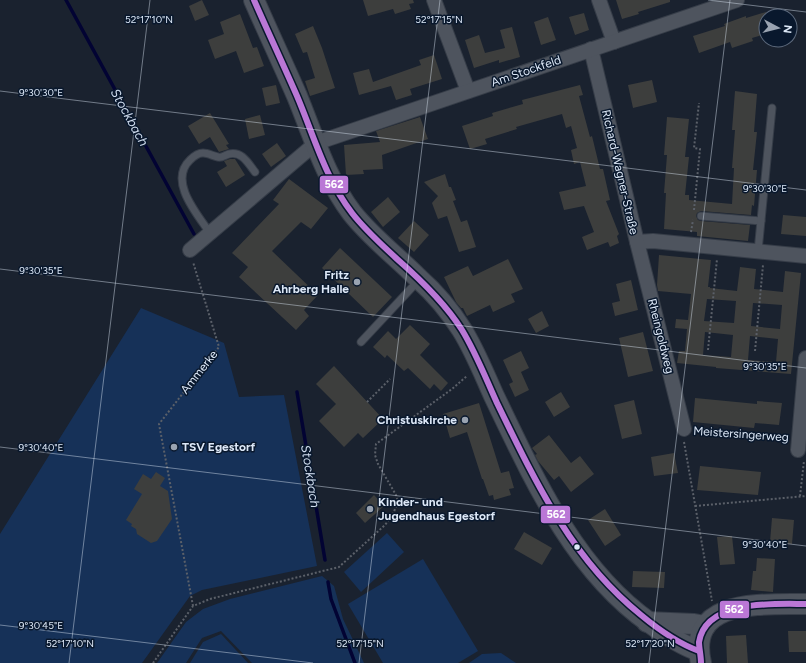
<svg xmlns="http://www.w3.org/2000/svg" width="806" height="663" viewBox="0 0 806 663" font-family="Figtree,sans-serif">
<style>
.green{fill:#163158}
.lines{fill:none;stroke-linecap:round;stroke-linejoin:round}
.stream{stroke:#020333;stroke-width:3.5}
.building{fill:#3d3e3d;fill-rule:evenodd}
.service-casing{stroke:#363d48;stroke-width:9}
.minor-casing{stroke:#363d48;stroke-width:16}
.secondary-casing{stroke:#363d48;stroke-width:22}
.path{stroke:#5b6069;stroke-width:2;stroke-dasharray:2 2;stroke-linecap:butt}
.service{stroke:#4e545e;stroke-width:7}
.minor{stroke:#4e545e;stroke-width:14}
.secondary{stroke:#4e545e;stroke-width:20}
.bus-1-casing{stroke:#09182d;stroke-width:9}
.bus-1{stroke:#ba77d6;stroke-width:6}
.ticks{fill:none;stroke:#dde8f7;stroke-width:1;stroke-opacity:0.45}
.poi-dot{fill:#99a3b1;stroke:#09182d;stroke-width:1.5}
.bus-dot{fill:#dde8f7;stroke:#09182d;stroke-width:1.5}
.labels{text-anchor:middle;stroke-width:3;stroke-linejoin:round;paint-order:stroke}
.street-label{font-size:12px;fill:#dde8f7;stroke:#09182d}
.poi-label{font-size:12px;font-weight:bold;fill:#dde8f7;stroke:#09182d;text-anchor:end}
.water-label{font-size:13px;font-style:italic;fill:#cfdbed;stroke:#09182d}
.ticks-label{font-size:10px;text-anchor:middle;fill:#dde8f7;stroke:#09182d;stroke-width:3;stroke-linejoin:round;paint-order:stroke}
.line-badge{stroke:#09182d;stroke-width:1.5}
.badge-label{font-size:11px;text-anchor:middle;font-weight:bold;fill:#fff}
</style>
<rect width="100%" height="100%" fill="#1a222f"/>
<g class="green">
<path d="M141,308L224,343L239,397L284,395L317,566L202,590L190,596L142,663H0V534Z"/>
<path d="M387,533L404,552L361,592L344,572Z"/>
<path d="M423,559L478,651L458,663H383L348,604Z"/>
<path d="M322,576L334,586L343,619L364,663H252L221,631L202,638L186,663H157L186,622L203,609L230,599Z"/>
<path d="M221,634L248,663H190L203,642Z"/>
<path d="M501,653L516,663H469L482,654Z"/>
</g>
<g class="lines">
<g class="stream">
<path d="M66,0L194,234"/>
<path d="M297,392L325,560"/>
<path d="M328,582L331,599L355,663"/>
</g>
</g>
<g class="building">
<path d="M202,0L209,15L195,21L189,6Z"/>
<path d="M363,0H413L414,3L409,4L411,9L395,14L393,9L368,16Z"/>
<path d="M616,0H670V2L638,12L639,14L622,19Z"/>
<path d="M766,12V34L752,38L753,41L732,48L730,42L699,53L693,36L725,26L724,24L746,16V18Z"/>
<path d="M584,13L589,30L575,35L569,17Z"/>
<path d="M240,14L253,48L257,47L264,66L244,73L236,51L215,59L208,40L224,34L220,22Z"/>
<path d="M548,17L556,40L541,45L534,22Z"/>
<path d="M313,26L322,48L335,88L310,96L305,81L315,78L307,52L303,53L295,34Z"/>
<path d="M512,27L520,57L499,63V60L474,68L465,40L479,35L485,53L505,48L500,30Z"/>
<path d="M434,55L442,79L410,89L412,95L396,100L391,86L359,95L353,73L369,69L373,82L421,65L419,60Z"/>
<path d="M652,80L657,102L633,108L628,85Z"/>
<path d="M276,85L280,103L266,106L262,88Z"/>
<path d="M580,85L583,95L579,96L590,137L592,136L600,169H603L610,200L606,201L619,234L617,236L619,243L610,247L608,242L587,250L582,237L594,232L584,206L564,210L559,192L586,186L580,162L574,164L571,150L577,148L571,126L566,128L562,114L516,127L517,129L485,139L487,144L470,149L462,126L493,116L492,113L523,104L522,100Z"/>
<path d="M735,91L757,94L754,132H757L753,170H757L754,206L752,205L751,215L701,211L697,213L696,216L698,220L701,221L750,225L748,241L697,236V232L664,229L666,193H664L667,155H664L667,117L689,119L685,157H689L685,195H689V200L732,204L734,168H732L735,130H732Z"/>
<path d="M210,113L229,144L226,145L229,149L219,152L210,137L199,144L188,126Z"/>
<path d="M260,115L265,135L249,139L245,119Z"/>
<path d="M420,117L428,139L382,155L383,169L363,170L364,174L346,175L344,145L380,142L376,131Z"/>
<path d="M277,143L286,156L271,167L262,154Z"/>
<path d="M230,159H235L245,175L226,187L217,172L227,166L224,161Z"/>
<path d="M445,174L449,187H451L456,200L453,201L461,222L467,220L476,247L459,252L447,216L438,219L432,203L438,196L424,182Z"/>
<path d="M289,179L328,208L311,229L301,222L272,251L318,295L304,310L309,316L296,330L239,277L248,267L232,253L279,204L273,200Z"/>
<path d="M388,197L400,212L383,227L371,212Z"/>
<path d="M783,215L806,217V236L781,234Z"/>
<path d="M414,221L429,235L414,252L398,238Z"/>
<path d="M340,248L392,297L373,317L322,268Z"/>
<path d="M659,255L711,260L708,287H710V288L737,291L740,267L756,269L754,289L783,292L785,271L801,273L791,374L716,368V367L677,363L679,351H685L687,329L675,328L676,319L688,320L691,294L658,291L657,285ZM707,299L736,301L734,323L704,321ZM753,303L782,305L780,329L751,326ZM705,332L733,335L731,357L703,355ZM750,336L778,339L776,362L748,360Z"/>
<path d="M508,259L523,289L511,294L515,302L493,312L490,305L467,316L463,308H461L456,302L444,277L468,266L473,276Z"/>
<path d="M631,280L638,310L615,316L612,303L620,301L616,284Z"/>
<path d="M542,311L549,326L536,333L528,319Z"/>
<path d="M410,325L430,344L420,355L448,383L441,391L434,384L430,389L408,368L404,371L387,355L385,358L373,347L388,331L396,339Z"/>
<path d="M643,332L653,371L628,377L619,338Z"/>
<path d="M521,351L529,368L521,372L529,390L515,397L509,384L513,382L503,360Z"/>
<path d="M334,366L383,419L363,438L358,433L344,447L319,421L336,404L316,384Z"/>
<path d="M561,392L570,407L554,417L545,402Z"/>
<path d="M695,398L757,404V401L782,403L779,425L755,423L754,428L693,422Z"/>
<path d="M634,400L642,434L622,439L614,405Z"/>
<path d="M479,403L501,473L509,471L514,488L509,489L511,495L494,500L493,495L489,496L483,479H482L467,432L450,438L443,414Z"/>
<path d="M549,435L571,463L580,456L594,474L571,492L559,476L554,480L538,461L535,455L537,454L532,448Z"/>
<path d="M674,453L678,473L654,476L651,457Z"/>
<path d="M700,466L761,472L758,495L697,490Z"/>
<path d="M156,472L165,478L160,486L168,491L172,519L157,541L151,543L137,534L136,529L131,526L132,524L126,520L142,494L134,489L143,474L151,479Z"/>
<path d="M374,495L384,506L365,523L356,513Z"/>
<path d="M605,509L621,535L605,546L588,520Z"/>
<path d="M772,518L794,520L792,544L770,542Z"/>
<path d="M524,532L552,548L542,565L514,549Z"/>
<path d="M732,536L735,564L720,565L717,537Z"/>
<path d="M757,558L775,559L773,592L751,590L753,571H756Z"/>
<path d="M633,571L665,572L664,588L632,587Z"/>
<path d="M788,631H806V652H789Z"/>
<path d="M746,635L748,663H727L726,636Z"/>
</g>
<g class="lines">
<g class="service-casing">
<g id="service">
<path d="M701,216L761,221"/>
<path d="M210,233C197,214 168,181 190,160C193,157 198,153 203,153C208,153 213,156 218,157C222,158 225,155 229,154C242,151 248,163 255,172"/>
<path d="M758,251L772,108"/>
<path d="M361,342L418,281"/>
</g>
</g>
<g class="minor-casing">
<g id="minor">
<path d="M434,0L468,91"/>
<path d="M599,0L614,42"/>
<path d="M591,49L637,242L653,241L806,256"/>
<path d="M637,242L684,429"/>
<path d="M190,250L316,143L737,0"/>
<path d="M798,450L806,358"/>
</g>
</g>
<g class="secondary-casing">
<g id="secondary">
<path d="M254,0C268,32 283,64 297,96C313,135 326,179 352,213C371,237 396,256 418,278C435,293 450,311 462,330C475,351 484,374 494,396C533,477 574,570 650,623C665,634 681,645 699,651"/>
<path d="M647,622L694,624L705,626"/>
<path d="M701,663C686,597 764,605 806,604"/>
</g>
</g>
<g class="path">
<path d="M694,210L700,149L694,148L699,103"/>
<path d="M691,232L693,220"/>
<path d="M708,350L717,259"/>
<path d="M755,351L763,265"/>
<path d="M367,402L390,379"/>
<path d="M696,430L700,429L787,437"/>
<path d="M684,442L712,601"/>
<path d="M800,496L804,461"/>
<path d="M695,506L806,496"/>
<path d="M193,606L159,424L219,347L193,262"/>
<path d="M153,663L193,606L210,599L339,567L385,525L393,514L398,502L396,495L378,464L375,455L376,444L452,389L467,376"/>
</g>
<use href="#service" class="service"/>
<use href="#minor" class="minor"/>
<use href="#secondary" class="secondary"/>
<g class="bus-1-casing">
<g id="bus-1">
<path d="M254,0C268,32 283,64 297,96C314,136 325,178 352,213C365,230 381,244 397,259C421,280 445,303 462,330C476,353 486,379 497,403C535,481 572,560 641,615C659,630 677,643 699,651"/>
<path d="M701,663C701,656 699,648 699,642C706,599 775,604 806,604"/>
</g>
</g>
<use href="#bus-1" class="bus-1"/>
</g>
<path class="ticks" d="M708,0L806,12M0,91L806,190M0,269L806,368M0,447L806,546M0,625L313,663M69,663L150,0M359,663L440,0M649,663L730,0"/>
<g class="poi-dot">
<circle cx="357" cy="282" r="4"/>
<circle cx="465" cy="420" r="4"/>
<circle cx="174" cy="447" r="4"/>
<circle cx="370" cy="509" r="4"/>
</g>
<circle class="bus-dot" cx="577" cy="547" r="3.5"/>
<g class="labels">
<g class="street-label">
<text transform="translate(526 71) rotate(-19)" y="4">Am Stockfeld</text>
<text transform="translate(620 172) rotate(77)" y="4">Richard-Wagner-Straße</text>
<text transform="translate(661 336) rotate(76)" y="4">Rheingoldweg</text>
<text transform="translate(199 372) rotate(-52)" y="4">Ammerke</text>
<text transform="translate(741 434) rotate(4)" y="4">Meistersingerweg</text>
</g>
<g class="poi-label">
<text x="349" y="279">Fritz<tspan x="349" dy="14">Ahrberg Halle</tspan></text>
<text x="457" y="424">Christuskirche</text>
<text x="182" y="451" text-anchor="start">TSV Egestorf</text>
<text x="378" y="506" text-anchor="start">Kinder- und<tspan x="378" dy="14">Jugendhaus Egestorf</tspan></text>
</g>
<g class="water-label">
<text transform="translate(130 117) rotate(61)" y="5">Stockbach</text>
<text transform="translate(311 476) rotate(81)" y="5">Stockbach</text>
</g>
</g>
<g class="ticks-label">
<text x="149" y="23">52°17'10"N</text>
<text x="439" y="23">52°17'15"N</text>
<text x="41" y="96">9°30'30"E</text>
<text x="765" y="192">9°30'30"E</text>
<text x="41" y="274">9°30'35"E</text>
<text x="765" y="370">9°30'35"E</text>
<text x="41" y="451">9°30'40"E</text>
<text x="765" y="548">9°30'40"E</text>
<text x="41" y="629">9°30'45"E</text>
<text x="70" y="647">52°17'10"N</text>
<text x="360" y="647">52°17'15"N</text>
<text x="650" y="647">52°17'20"N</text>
</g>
<g class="line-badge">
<rect x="319" y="175" width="30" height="19" rx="4" fill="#ba77d6"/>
<rect x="540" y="505" width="31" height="19" rx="4" fill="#ba77d6"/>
<rect x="719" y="600" width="31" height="19" rx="4" fill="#ba77d6"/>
</g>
<g class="badge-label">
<text x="334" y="188">562</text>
<text x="556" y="518">562</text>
<text x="734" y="613">562</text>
</g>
<g transform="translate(778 28) rotate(97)"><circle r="19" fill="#09182d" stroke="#5e6b7e"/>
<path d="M0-3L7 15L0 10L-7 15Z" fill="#99a3b1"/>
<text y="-6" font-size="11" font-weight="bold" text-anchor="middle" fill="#dde8f7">N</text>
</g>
</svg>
